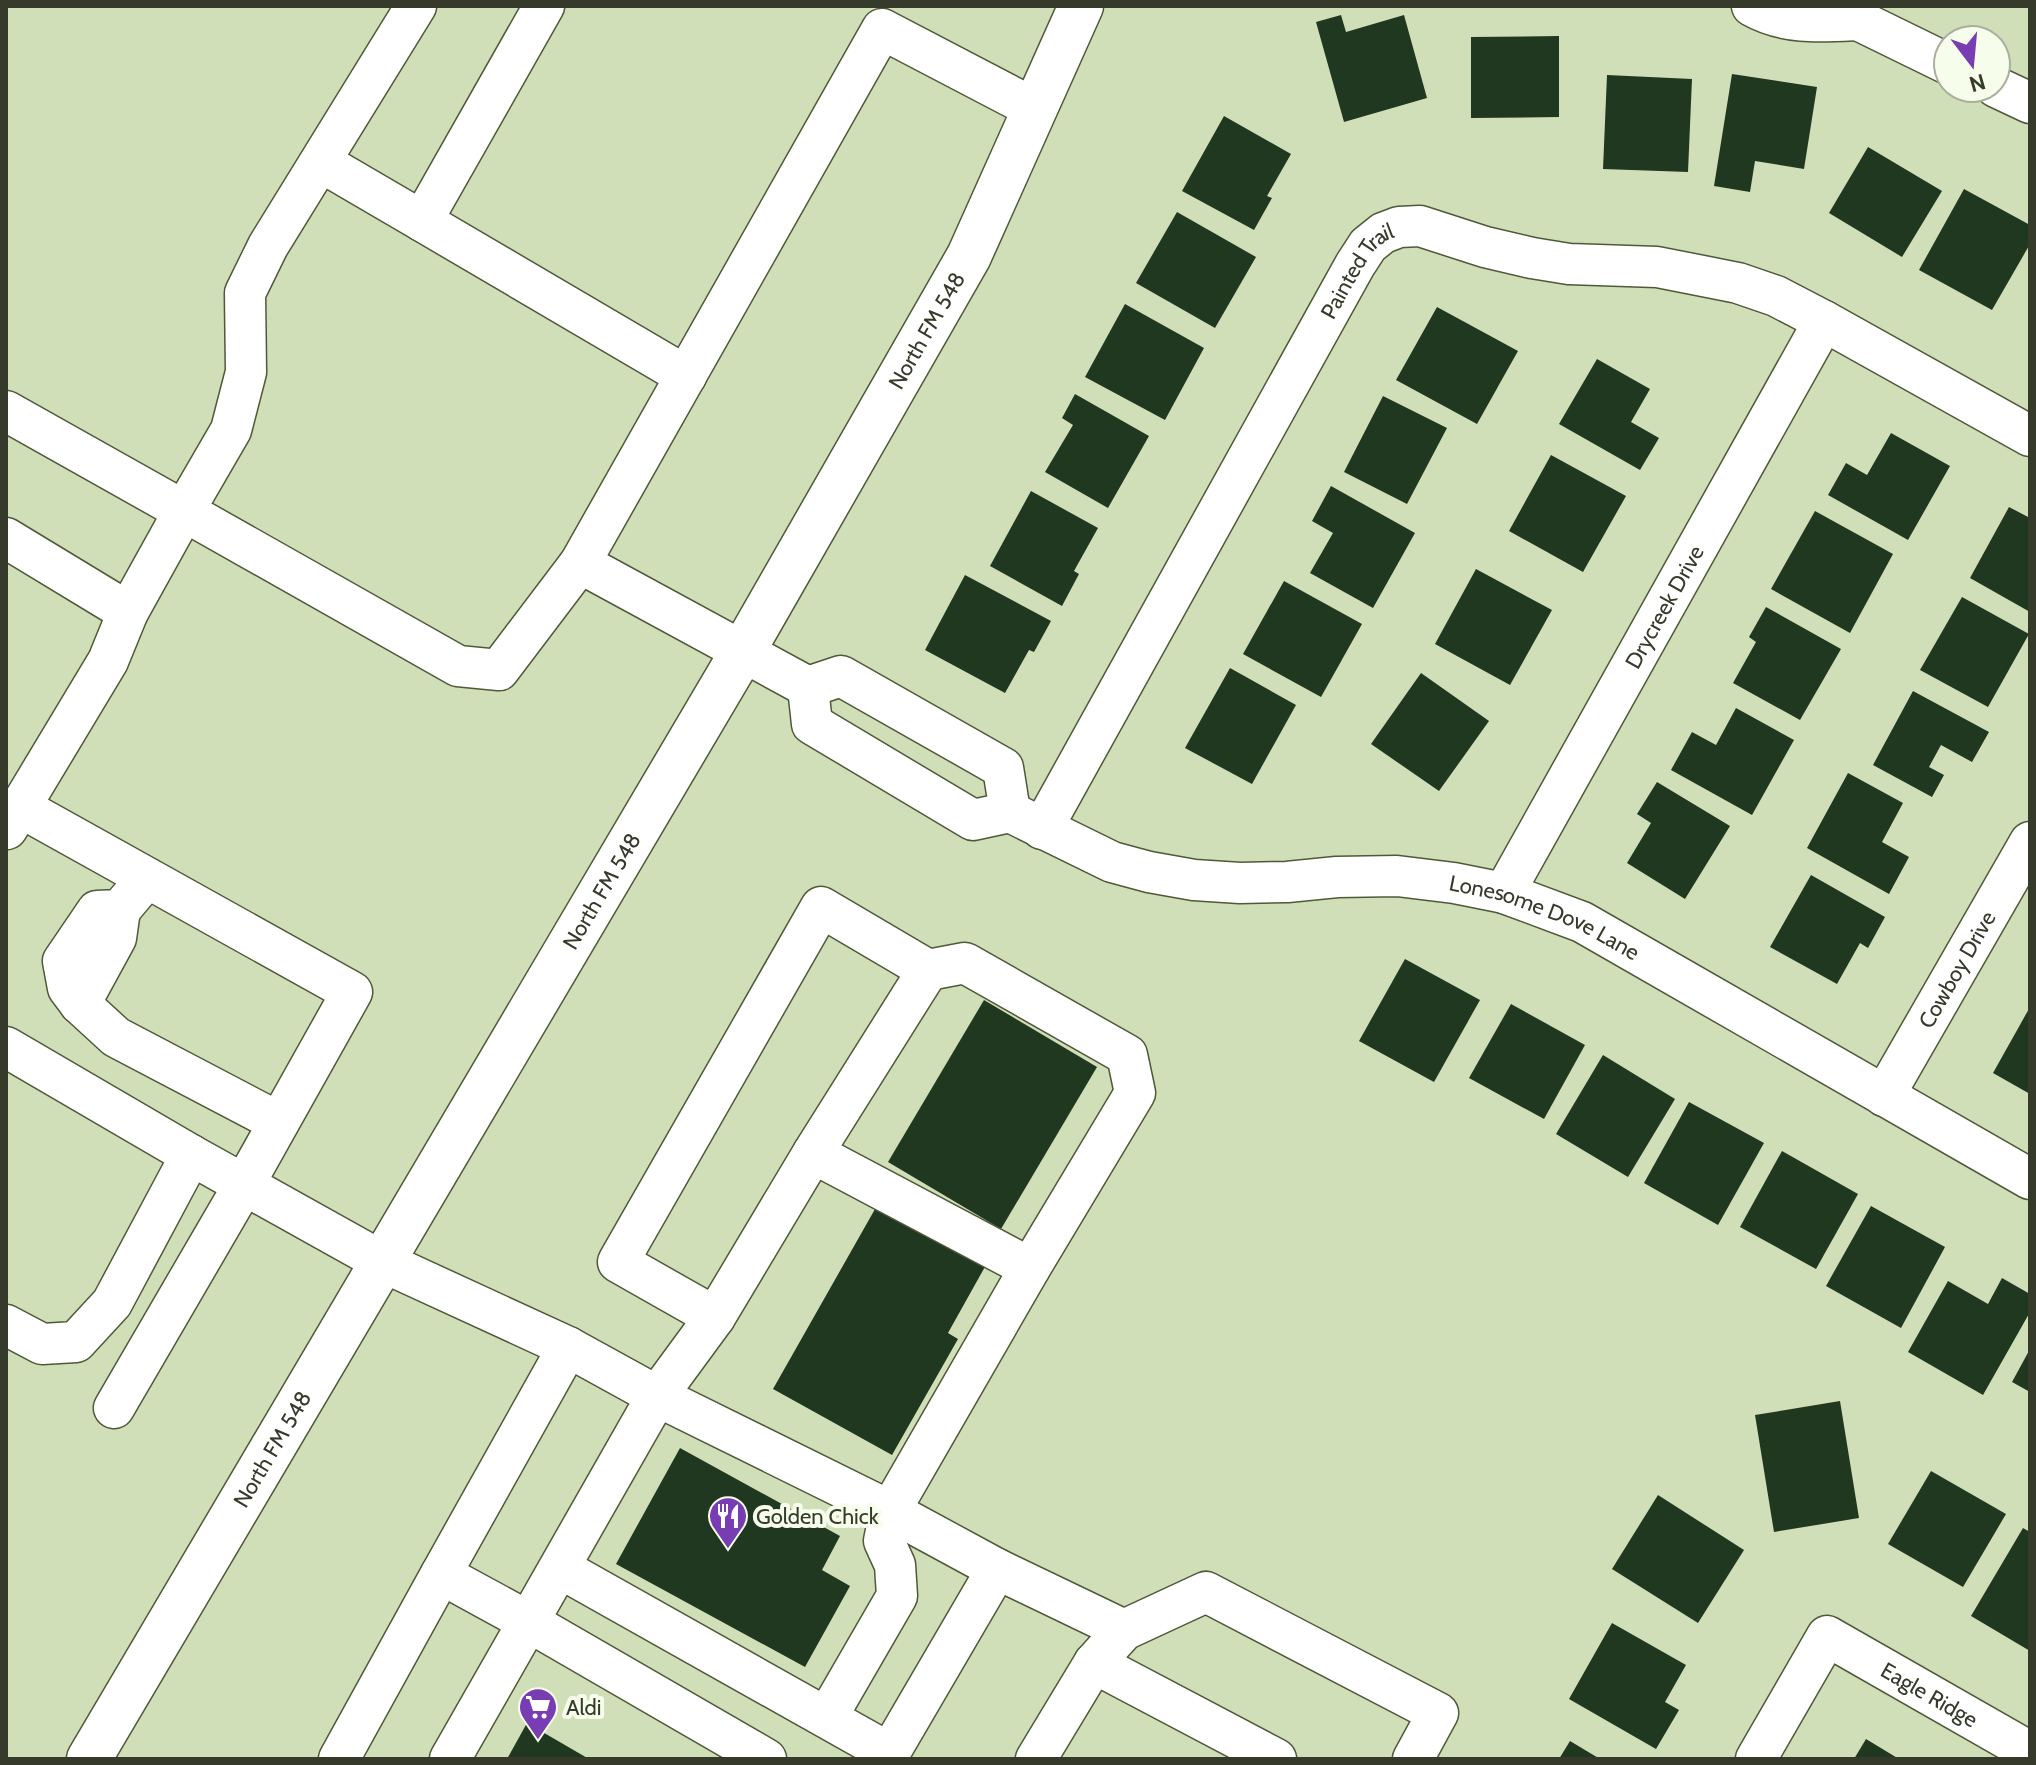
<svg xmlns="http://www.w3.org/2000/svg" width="2036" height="1765" viewBox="0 0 2036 1765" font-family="Cabin,sans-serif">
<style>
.building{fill:#20381f}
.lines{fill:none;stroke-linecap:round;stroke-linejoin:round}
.minor-casing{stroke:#4e5938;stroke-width:43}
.major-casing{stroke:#4e5938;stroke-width:47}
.minor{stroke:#fff;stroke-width:40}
.major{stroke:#fff;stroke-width:44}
.labels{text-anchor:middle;stroke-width:8;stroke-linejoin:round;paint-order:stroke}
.street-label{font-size:22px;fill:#353a2b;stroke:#f6fdea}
.poi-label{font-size:22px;fill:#353a2b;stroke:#f6fdea;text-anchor:start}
</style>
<rect width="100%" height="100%" fill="#d1dfb9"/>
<g class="building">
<path d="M1341,15L1346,32L1404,15L1427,98L1344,122L1316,22Z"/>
<path d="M1559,36V117L1471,118V37Z"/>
<path d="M1732,74L1817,87L1804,169L1755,161L1750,192L1714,186Z"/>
<path d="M1607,75L1692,79L1688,172L1603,169Z"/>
<path d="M1224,116L1291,154L1267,196L1272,198L1254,230L1182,191Z"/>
<path d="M1868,147L1942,191L1902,257L1829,213Z"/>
<path d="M1964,189L2030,225V244L1992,310L1919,270Z"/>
<path d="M1177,212L1256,257L1215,328L1136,283Z"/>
<path d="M1125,304L1204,348L1165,420L1085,377Z"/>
<path d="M1437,307L1518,351L1477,424L1396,380Z"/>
<path d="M1597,359L1650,389L1631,422L1659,438L1640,470L1559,424Z"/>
<path d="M1075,394L1149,436L1108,508L1045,472L1073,425L1062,418Z"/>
<path d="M1383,396L1447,428L1407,504L1344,472Z"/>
<path d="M1891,433L1950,466L1908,540L1828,495L1846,463L1867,475Z"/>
<path d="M1551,455L1626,496L1583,572L1509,531Z"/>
<path d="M1331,486L1415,533L1373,608L1310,573L1333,533L1312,521Z"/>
<path d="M1031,491L1098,528L1074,571L1079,574L1062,606L990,566Z"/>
<path d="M2009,507L2030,518V612L1970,578Z"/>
<path d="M1815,511L1893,554L1850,633L1771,589Z"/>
<path d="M1476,569L1552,610L1510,685L1435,644Z"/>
<path d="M965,575L1051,621L1034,652L1029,650L1005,693L925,650Z"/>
<path d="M1284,581L1362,624L1321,697L1243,654Z"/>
<path d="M1962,597L2029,634L1988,707L1920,670Z"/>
<path d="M1766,607L1841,649L1800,720L1733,683L1756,642L1749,637Z"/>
<path d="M1230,668L1296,705L1252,784L1185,748Z"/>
<path d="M1421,673L1489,721L1439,791L1371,744Z"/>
<path d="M1913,691L1989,732L1972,762L1941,745L1929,767L1944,775L1932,797L1873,765Z"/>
<path d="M1736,708L1794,740L1752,815L1671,770L1692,732L1716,745Z"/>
<path d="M1848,773L1903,803L1882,842L1909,857L1889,894L1807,848Z"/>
<path d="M1657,782L1730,826L1685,899L1627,863L1651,823L1637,814Z"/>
<path d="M1811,875L1885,917L1868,948L1860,943L1837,984L1770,947Z"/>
<path d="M1405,959L1480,1000L1434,1082L1359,1041Z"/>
<path d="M984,1000L1097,1067L1001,1229L888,1162Z"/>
<path d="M1511,1004L1585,1045L1544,1119L1469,1078Z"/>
<path d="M2030,1007V1094L1993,1073Z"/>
<path d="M1603,1055L1675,1099L1628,1177L1556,1134Z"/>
<path d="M1689,1102L1764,1143L1718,1225L1644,1183Z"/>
<path d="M1782,1151L1858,1194L1816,1269L1740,1227Z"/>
<path d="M883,1195L991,1256L948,1333L958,1339L892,1455L773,1389Z"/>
<path d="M1871,1206L1945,1247L1901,1328L1826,1286Z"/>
<path d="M2002,1278L2030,1294V1312L1983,1395L1908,1352L1948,1281L1988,1304Z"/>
<path d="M2030,1349V1392L2012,1382Z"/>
<path d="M1840,1401L1859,1518L1774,1532L1755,1415Z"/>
<path d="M680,1448L840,1536L822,1570L850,1586L805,1667L616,1564Z"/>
<path d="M1931,1471L2006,1514L1963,1587L1888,1544Z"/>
<path d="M1658,1495L1744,1550L1698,1623L1612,1569Z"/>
<path d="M2023,1528L2030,1532V1651L1971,1616Z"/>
<path d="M1612,1623L1686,1665L1665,1702L1679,1710L1656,1749L1569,1699Z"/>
<path d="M527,1723L589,1759H507Z"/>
<path d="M1866,1739L1899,1759H1854Z"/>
<path d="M1570,1741L1600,1759H1559Z"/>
</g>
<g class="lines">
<g class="minor-casing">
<g id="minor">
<path d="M416,6L268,246L245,293L246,372L231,430L184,511L458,666L499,670L580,563"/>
<path d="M1752,6C1786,25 1821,22 1858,20"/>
<path d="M1856,6L1858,20L1948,64"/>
<path d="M1996,87L2030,103"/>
<path d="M321,162L422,221L544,6"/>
<path d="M422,221L686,376"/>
<path d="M6,411L184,511L128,612L108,661L7,829"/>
<path d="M6,538L128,612"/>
<path id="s1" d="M808,687L812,724L973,820L1010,812L1112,862L1149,872L1194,880L1240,883L1287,882L1337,877L1397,876L1454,883L1504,893L1582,922L2030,1179"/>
<path d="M20,807L352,992L245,1183L114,1408"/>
<path d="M1010,812L1003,768L841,676L808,687L580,563L882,29L1035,109"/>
<path id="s2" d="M1042,829L1355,265L1368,245L1383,233L1399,227L1420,226L1485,247L1532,258L1569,264L1657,267L1738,283L1776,296L1824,321L2030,436"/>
<path d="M147,878L120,910L97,911L63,961L68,988L80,1004L116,1037L278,1122"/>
<path id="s3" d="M1504,893L1824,321"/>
<path d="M80,1004L116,938L120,910"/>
<path d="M6,1047L191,1155L381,1261L568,1347L657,1396L890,1511L997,1569L886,1759"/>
<path id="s4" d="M1884,1096L2030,842"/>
<path d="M813,1153L1030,1268L890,1511L884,1541L895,1565L897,1596L827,1717"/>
<path d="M715,1317L813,1153L928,970"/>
<path d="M6,1325L42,1344L76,1342L112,1303L191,1155"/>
<path d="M560,1568L889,1753"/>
<path d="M997,1569L1124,1630"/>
<path d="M441,1574L568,1347"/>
<path d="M339,1759L441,1574L529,1622L766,1759"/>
<path d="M450,1759L657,1396L715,1317L618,1262L821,907L928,970L965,963L1127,1055L1135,1093L1030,1268"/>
<path d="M1036,1759L1094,1663"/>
<path d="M1276,1759L1094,1663L1124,1630L1206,1592L1438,1713L1413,1759"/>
<path id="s5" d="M1756,1759L1827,1636L2030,1752"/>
</g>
</g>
<g class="major-casing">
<g id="major">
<path id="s6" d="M89,1759L743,651L969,256L1081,6"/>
</g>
</g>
<use href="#minor" class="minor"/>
<use href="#major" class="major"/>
</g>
<defs>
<g id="restaurant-pin" transform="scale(2)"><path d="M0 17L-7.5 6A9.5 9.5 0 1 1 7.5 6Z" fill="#783db3" stroke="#f6fdea"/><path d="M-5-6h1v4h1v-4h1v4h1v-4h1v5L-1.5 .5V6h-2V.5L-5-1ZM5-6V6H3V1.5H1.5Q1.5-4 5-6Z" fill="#fff"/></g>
<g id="supermarket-pin" transform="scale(2)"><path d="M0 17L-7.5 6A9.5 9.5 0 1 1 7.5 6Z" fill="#783db3" stroke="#f6fdea"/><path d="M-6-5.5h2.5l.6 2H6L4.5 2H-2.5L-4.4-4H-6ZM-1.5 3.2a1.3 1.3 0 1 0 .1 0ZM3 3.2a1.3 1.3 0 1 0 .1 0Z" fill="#fff"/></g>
</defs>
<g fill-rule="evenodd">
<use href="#restaurant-pin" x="728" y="1516"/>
<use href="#supermarket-pin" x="538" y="1707"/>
</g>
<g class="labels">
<g class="street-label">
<text dy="8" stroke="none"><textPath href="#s2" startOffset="642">Painted Trail</textPath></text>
<text dy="8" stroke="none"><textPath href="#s6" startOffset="1656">North FM 548</textPath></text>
<text dy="8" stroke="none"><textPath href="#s3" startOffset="328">Drycreek Drive</textPath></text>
<text dy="8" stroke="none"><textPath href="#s6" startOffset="1008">North FM 548</textPath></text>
<text dy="8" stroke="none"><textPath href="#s1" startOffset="818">Lonesome Dove Lane</textPath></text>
<text dy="8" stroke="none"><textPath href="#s4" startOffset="146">Cowboy Drive</textPath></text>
<text dy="8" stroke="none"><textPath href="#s6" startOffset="360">North FM 548</textPath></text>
<text dy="8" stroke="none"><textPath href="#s5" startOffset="260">Eagle Ridge</textPath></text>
</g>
<g class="poi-label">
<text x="756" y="1524">Golden Chick</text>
<text x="566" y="1715">Aldi</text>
</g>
</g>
<rect width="2036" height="1765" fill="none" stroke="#353a2b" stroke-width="16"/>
<g transform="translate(1972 64) rotate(164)"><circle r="38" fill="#f6fdea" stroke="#a9af9e" stroke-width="2"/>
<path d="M0-6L14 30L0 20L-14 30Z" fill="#783db3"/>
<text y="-12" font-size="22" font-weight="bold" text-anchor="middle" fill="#353a2b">N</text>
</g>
</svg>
